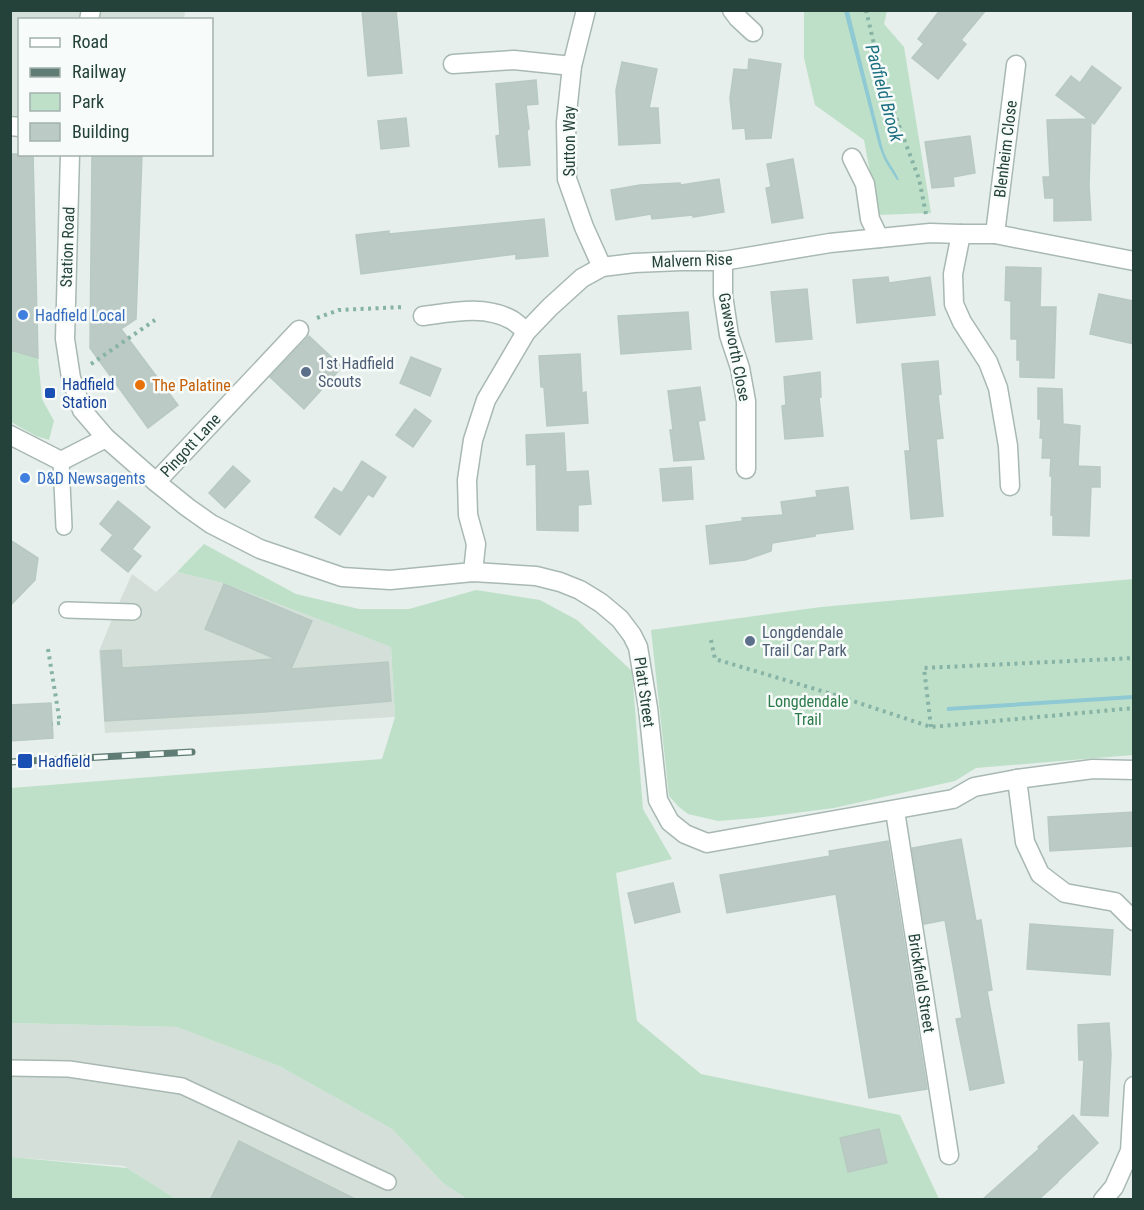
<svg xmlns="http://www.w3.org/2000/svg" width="1144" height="1210" viewBox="0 0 1144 1210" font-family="'Roboto Condensed',sans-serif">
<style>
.built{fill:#d4dfda}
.green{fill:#bfe0c8}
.water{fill:#8ec9d4}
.building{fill:#bbcac4;stroke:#b8c9c2;stroke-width:1.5}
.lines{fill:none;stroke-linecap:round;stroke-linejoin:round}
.lane-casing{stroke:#a8b8b2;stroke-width:18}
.street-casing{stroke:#a8b8b2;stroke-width:21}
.path{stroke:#86b3a5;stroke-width:4;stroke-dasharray:3 4.5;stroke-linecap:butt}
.lane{stroke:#fff;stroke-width:15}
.street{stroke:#fff;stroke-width:18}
.rail-casing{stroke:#5f7d75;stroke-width:7}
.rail{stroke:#f7fbf9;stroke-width:4.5;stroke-dasharray:14;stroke-linecap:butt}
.shop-dot{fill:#3f7fe0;stroke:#f7fbf9;stroke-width:2}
.service-dot{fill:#5c6f8a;stroke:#f7fbf9;stroke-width:2}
.food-dot{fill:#e8710a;stroke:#f7fbf9;stroke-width:2}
.transit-dot{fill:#1a4fb4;stroke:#f7fbf9;stroke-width:2}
.labels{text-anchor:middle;stroke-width:5;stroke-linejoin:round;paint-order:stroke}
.street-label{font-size:16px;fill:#24423a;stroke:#f7fbf9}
.shop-label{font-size:16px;fill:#366cbe;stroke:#f7fbf9;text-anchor:start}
.service-label{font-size:16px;fill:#4e5e75;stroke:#f7fbf9;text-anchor:start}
.transit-label{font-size:16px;fill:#164399;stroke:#f7fbf9;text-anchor:start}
.food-label{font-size:16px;fill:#c56008;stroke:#f7fbf9;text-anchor:start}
.park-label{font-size:16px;fill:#2d7a4b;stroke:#f7fbf9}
.water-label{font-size:18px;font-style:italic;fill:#1c6f80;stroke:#f7fbf9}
</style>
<rect width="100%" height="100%" fill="#e6efeb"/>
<g class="built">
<path d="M11,11H185L184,19L20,20L19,117L11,114Z"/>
<path d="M177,572L223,583L391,647L395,717L105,733L99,651L115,612L132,574L156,592Z"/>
<path d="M10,1023L177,1027L279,1066L392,1129L443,1183L467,1199H176L124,1166L11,1157Z"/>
</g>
<g class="green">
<path d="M804,11H887L884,24L904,47L931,213L878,215L864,140L815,105L804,58Z"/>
<path d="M10,350L38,358L42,399L54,421L49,440L36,436L11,422Z"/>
<path d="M204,544L296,594L359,609H409L476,590L540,600L577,620L632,671L643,809L672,859L616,873L637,1021L701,1074L900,1115L939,1199H467L443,1183L392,1129L279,1066L177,1027L11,1023V788L382,759L395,717L391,647L223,583L177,572Z"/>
<path d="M1133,579V755L976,768L955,781L834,808L756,818L718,821L688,814L679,807L669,796L651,630L821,607Z"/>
<path d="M11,1157L127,1168L176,1199H11Z"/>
</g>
<g class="water">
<path d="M844,11H849L879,133C881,141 882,149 886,157C890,165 896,172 899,180H897L885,161L879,146Z"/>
<path d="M1133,695V699L947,711V707Z"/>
</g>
<g class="building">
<path d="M362,10H396L402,73L368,76Z"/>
<path d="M940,10H986L961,40L966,44L938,79L912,58L924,44L918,39Z"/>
<path d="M749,59L781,64L771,138L746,139L745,128L733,129L730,98L734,69L748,70Z"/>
<path d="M622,62L657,69L649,108H658L660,143L619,145L616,90Z"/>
<path d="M1092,66L1121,88L1094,124L1091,121L1089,185L1091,220L1054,221V198H1045L1043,177H1050L1047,120L1088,119L1056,95L1071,76L1080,83Z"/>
<path d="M536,80L538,104L526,105L529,129L527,130L530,165L499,167L496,136L500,135L496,84Z"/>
<path d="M406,118L409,146L381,149L378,121Z"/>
<path d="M970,136L975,173L953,177L954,186L932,188L925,142Z"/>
<path d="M10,154H33L38,358L10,350Z"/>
<path d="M92,154H142L136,319L121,329L178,405L148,428L90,348Z"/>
<path d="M793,159L803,218L772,223L766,188L771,187L767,164Z"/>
<path d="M719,179L724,212L693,217V215L652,219L651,214L616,220L611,190L640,185L680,183L681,185Z"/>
<path d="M544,219L548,256L516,259V254L361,274L356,235L389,231V234Z"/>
<path d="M1006,267L1041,268L1040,307H1056L1054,378L1020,377V360H1017V339H1011V301L1005,300Z"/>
<path d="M888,277L889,283L930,277L935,315L857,323L853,280Z"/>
<path d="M807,289L812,339L776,342L771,292Z"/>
<path d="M1099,294L1134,301V344L1090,334Z"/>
<path d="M688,312L691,349L621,354L618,316Z"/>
<path d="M309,336L342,367L304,409L270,377Z"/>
<path d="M580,354L582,393L586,392L588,423L547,426L544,387H541L539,356Z"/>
<path d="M411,357L441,369L430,396L400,383Z"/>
<path d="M938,361L941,394L938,395L943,438L936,439L943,516L911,519L905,451H910L902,364Z"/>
<path d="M820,372L821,397H819L823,436L785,439L782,406L786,405L784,377Z"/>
<path d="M700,387L705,420L698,421L704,459L674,461L670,430H673L668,391Z"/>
<path d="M1038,388L1062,389L1063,424L1080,426L1078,466L1100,467V487H1091L1089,536L1053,535V515H1051L1052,476H1050L1051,458H1042L1043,438H1040L1041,419H1038Z"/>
<path d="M415,409L431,421L413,447L396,435Z"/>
<path d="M564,433L566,472L588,471L591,504L578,505V531L537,530L536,464L527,465L526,435Z"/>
<path d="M362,461L386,477L373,497L368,494L340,535L315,517L334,488L342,493Z"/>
<path d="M233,466L250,481L225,508L209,493Z"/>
<path d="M691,467L693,499L663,501L660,469Z"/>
<path d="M848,487L853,529L815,534V536L772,543L771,551L745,560L710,564L706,526L743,521L742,518L783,515L781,502L817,497L816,491Z"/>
<path d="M118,501L150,527L132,549L141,556L128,572L101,550L113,535L100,524Z"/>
<path d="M10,540L38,558L35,580L10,606Z"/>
<path d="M224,584L312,621L291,669L388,662L391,701L264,712L105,721L101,651L121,650L122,668L276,659L205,629Z"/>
<path d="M51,703L53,738L10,741V705Z"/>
<path d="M1134,812V846L1050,851L1048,817Z"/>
<path d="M961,839L976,921L981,920L992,990L987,991L1004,1083L970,1090L956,1019L962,1018L945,920L924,924L912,848Z"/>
<path d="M888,841L927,1089L869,1098L836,894L727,913L720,875L830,856L829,851Z"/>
<path d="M673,883L680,912L635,923L628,893Z"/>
<path d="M1030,924L1113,930L1110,975L1027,969Z"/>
<path d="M1109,1023L1111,1054L1108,1116L1081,1115L1084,1060H1079L1078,1025Z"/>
<path d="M1073,1115L1098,1143L1058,1181V1182L1038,1200H982L1039,1149L1038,1147Z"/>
<path d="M879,1129L887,1163L848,1172L840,1138Z"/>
<path d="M239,1141L357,1200H210Z"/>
</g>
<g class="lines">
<g class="lane-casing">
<g id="lane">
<path d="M61,461L64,527"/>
<path d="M67,610L133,612"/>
<path d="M10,1068L69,1069L182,1086L388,1182"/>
</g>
</g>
<g class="street-casing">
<g id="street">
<path d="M586,10L572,66L566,122L567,179L584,227L602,267"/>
<path d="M732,10L738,18L753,32"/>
<path d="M89,20L91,10"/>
<path d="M453,64L514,60L572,66"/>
<path d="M10,126L20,127"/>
<path d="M70,154L65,339L71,378L82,410L106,438L156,482L187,507L211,524L260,549L342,577L390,580L473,572L536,576L560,582L580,590L601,603L620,619L632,635L638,647L648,708L658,800L670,822L685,834L707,843L953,799L974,787L1017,779L1093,769L1134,770"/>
<path d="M852,158L865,184L870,219L879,238"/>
<path d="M961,234L953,274L954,304L962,322L988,362L998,388L1008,446L1010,486"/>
<path d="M995,234L1016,65"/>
<path d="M723,261V295L729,335L740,368L746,401V469"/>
<path d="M423,316C453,312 485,305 512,320C517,323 522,328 526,332"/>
<path d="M10,435L61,461L106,438"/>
<path d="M156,482L299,330"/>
<path d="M473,572L476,544L468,515L467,480L473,440L486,400L526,332L550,307L582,278L602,267L634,263L681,261H723L830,243L930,233L961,234H995L1134,261"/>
<path d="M1017,779L1025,842L1040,874L1065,893L1115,902L1134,921"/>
<path d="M895,811L949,1155"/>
<path d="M1103,1200L1114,1187L1130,1151L1134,1086"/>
</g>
</g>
<g class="path">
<path d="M866,10L873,40L894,112L919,179L926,214"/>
<path d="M317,318L339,310L404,307"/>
<path d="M91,364L155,320"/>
<path d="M711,640L715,659L835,695L931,727L1134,708"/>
<path d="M48,649L60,723L52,724"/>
<path d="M931,727L924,668L1134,658"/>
</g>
<use href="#lane" class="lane"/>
<use href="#street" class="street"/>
<g class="rail-casing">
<path id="rail" d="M10,762L192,752"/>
</g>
<use href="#rail" class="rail"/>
</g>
<g class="shop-dot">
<circle cx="23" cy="315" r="6"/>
<circle cx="25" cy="478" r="6"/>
</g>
<g class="service-dot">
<circle cx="306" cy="372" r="6"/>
<circle cx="750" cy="641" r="6"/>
</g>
<circle class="food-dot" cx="140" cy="385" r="6"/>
<g class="transit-dot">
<rect x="44" y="387" width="12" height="12" rx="3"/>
<rect x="17" y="753" width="16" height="16" rx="3"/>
</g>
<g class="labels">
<g class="street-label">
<text transform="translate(569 141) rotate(-90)" y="6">Sutton Way</text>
<text transform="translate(1005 149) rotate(-83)" y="6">Blenheim Close</text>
<text transform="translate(67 247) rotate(-88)" y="6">Station Road</text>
<text transform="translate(692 260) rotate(-2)" y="6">Malvern Rise</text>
<text transform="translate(735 347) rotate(79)" y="6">Gawsworth Close</text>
<text transform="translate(190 445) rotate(-47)" y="6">Pingott Lane</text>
<text transform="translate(645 692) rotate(82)" y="6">Platt Street</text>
<text transform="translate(922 983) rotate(81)" y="6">Brickfield Street</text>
</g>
<g class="shop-label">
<text x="35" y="321">Hadfield Local</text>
<text x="37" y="484">D&amp;D Newsagents</text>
</g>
<g class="service-label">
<text x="318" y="369">1st Hadfield<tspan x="318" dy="18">Scouts</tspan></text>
<text x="762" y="638">Longdendale<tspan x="762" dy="18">Trail Car Park</tspan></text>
</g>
<g class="transit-label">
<text x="62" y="390">Hadfield<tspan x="62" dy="18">Station</tspan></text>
<text x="38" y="767">Hadfield</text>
</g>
<g class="food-label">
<text x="152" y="391">The Palatine</text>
</g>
<g class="park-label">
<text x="808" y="707">Longdendale<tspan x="808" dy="18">Trail</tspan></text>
</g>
<g class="water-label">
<text transform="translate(884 93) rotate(75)" y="6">Padfield Brook</text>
</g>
</g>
<rect width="1144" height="1210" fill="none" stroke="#24423a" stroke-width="24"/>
<rect x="18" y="18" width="195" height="138" fill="#f7fbf9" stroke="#a3b1ad" stroke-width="1.5"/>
<rect x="30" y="38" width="30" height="9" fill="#ffffff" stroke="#a3b1ad" stroke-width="1.5"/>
<text x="72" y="48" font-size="18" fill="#24423a">Road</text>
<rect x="30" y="68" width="30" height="9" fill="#5f7d75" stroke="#a3b1ad" stroke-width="1.5"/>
<text x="72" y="78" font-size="18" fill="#24423a">Railway</text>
<rect x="30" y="93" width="30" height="18" fill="#bfe0c8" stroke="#a3b1ad" stroke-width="1.5"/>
<text x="72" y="108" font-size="18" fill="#24423a">Park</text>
<rect x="30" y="123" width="30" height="18" fill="#bbcac4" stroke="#a3b1ad" stroke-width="1.5"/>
<text x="72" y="138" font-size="18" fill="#24423a">Building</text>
</svg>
